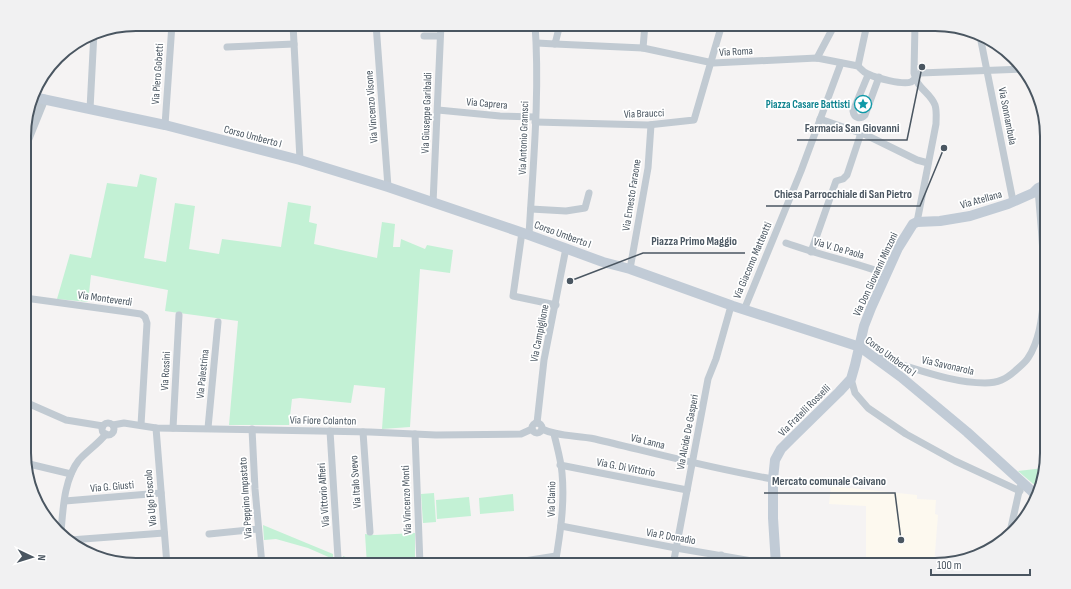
<svg xmlns="http://www.w3.org/2000/svg" width="1071" height="589" viewBox="0 0 1071 589" font-family="'Sofia Sans Condensed',sans-serif">
<style>
.commercial{fill:#fdf9ef}
.green{fill:#c3f1d5}
.lines{fill:none;stroke-linecap:round;stroke-linejoin:round}
.minor{stroke:#c1cad2;stroke-width:7}
.tertiary{stroke:#c1cad2;stroke-width:9}
.secondary{stroke:#c1cbd6;stroke-width:10}
.labels{text-anchor:middle;stroke-width:3.5;stroke-linejoin:round;paint-order:stroke}
.street-label{font-size:11px;fill:#4a5661;stroke:#fff}
.culture-label{font-size:11px;font-weight:bold;fill:#0d838f;stroke:#fff;text-anchor:end}
.rim{fill:none;stroke:#4a5661;stroke-width:2}
.leader{fill:none;stroke:#4a5661;stroke-width:1.5}
.callout-dot{fill:#4a5661;stroke:#fff;stroke-width:1.5}
.callout-label{font-size:12px;text-anchor:middle;font-weight:bold;fill:#4a5661;stroke:#fff;stroke-width:3.5;stroke-linejoin:round;paint-order:stroke}
</style>
<rect width="100%" height="100%" fill="#f5f3f3"/>
<path class="commercial" d="M831,486L917,495V499L936,500L935,514L938,515L934,565H866V506L829,504Z"/>
<g class="green">
<path d="M140,174L157,178L144,258L166,262L175,203L195,206L189,249L219,254L222,239L281,247L288,202L311,206L309,222L317,224L314,244L377,258L382,222L395,224L393,247H400L401,239L425,249L427,245L453,250L450,273L420,269L410,427L382,429L385,388L354,385L351,403L300,398L292,399L289,425H229L238,321L165,311L168,290L91,275L88,302L57,299L70,254L91,258L107,183L137,187Z"/>
<path d="M1044,468L1038,488L1018,471Z"/>
<path d="M434,493L436,522L423,523L421,494Z"/>
<path d="M513,494L514,511L480,514L479,498Z"/>
<path d="M469,497L471,516L437,519L436,500Z"/>
<path d="M263,525L333,554V559L308,548L276,539L264,540Z"/>
<path d="M415,533V565H349L343,563V556L367,565L365,534L375,535Z"/>
</g>
<g class="lines">
<g class="minor">
<path d="M293,24L300,160"/>
<path d="M376,24L388,187"/>
<path d="M915,24L914,73C917,89 930,92 935,105C937,111 936,118 936,124L917,222"/>
<path d="M424,36H440"/>
<path d="M980,36L1013,201"/>
<path d="M537,43L555,44L560,24"/>
<path d="M555,44L643,48L713,63L817,58L858,66C861,69 863,72 868,74C876,78 902,85 911,82C915,80 917,76 920,73L1023,69"/>
<path d="M227,47L294,44"/>
<path d="M643,48L645,24"/>
<path d="M817,58L835,24"/>
<path d="M858,66L867,24"/>
<path d="M868,75L853,111C854,118 860,120 865,115L879,77"/>
<path d="M90,109L94,32"/>
<path d="M438,110L500,116L535,117"/>
<path d="M820,119L866,135L917,160L928,163"/>
<path d="M535,122L648,125L694,120L722,24"/>
<path d="M165,125L172,24"/>
<path d="M433,203L441,24"/>
<path d="M531,209L566,211L585,208L589,193"/>
<path d="M522,232L513,296L556,305"/>
<path d="M529,235C533,165 540,94 535,24"/>
<path d="M786,243C819,255 854,262 886,274"/>
<path d="M811,252L836,181L843,179L847,175L861,133"/>
<path d="M630,269L648,168L651,125"/>
<path d="M25,298L120,311L141,314L145,317L147,323L141,425"/>
<path d="M744,310L801,171L841,63"/>
<path d="M881,358L885,360C918,369 951,383 985,383C998,383 1006,379 1015,371C1019,367 1025,363 1028,358C1054,319 1041,235 1038,188"/>
<path d="M851,379L855,393L868,408L906,434L955,461L1020,491"/>
<path d="M25,402L66,420L103,426"/>
<circle cx="108" cy="429" r="6"/>
<path d="M537,423L544,360L566,248"/>
<circle cx="537" cy="428" r="5"/>
<path d="M113,425L124,423L156,428L370,432L436,435L521,434L532,429"/>
<path d="M156,428L167,565"/>
<path d="M173,428L179,315"/>
<path d="M208,428L218,322"/>
<path d="M252,429L255,489L262,565"/>
<path d="M542,429C558,437 577,435 595,439C654,453 713,469 773,479"/>
<path d="M330,431L338,558"/>
<path d="M363,432L370,532"/>
<path d="M415,434L420,565"/>
<path d="M554,434C557,447 561,460 562,473C565,504 560,535 555,565"/>
<path d="M25,463L71,474"/>
<path d="M560,465L687,490"/>
<path d="M65,501L161,493"/>
<path d="M561,526L676,548L776,565"/>
<path d="M61,532C63,509 64,479 79,460C87,451 98,444 106,434"/>
<path d="M1010,532L1020,487"/>
<path d="M209,534L258,529"/>
<path d="M70,540L164,533"/>
<path d="M499,565L556,556"/>
<path d="M673,565L708,379L716,359L731,306"/>
<path d="M720,565L721,555"/>
</g>
<path class="tertiary" d="M25,146L44,99"/>
<g class="secondary">
<path d="M33,97L165,125L300,160L388,187L529,235L603,262L630,269L733,306L860,347L901,377L967,432L1036,495"/>
<path d="M776,565L773,518V479L775,460L781,449L791,439L839,392L851,379L855,365L864,326L871,308L898,248L913,224L917,222L940,221L970,216L1008,204L1033,193L1038,188L1047,184"/>
</g>
</g>
<defs>
<g id="sight-ring" transform="scale(0.9)"><circle r="9.5" fill="#fff" stroke="#0f9aa8" stroke-width="1.5"/><path d="M0-6L1.8-2.2L6-1.7L2.9 1.2L3.7 5.4L0 3.3L-3.7 5.4L-2.9 1.2L-6-1.7L-1.8-2.2Z" fill="#0f9aa8"/></g>
</defs>
<g fill-rule="evenodd">
<use href="#sight-ring" x="863" y="104"/>
</g>
<g class="labels">
<g class="street-label">
<text transform="translate(736 51) rotate(-3)" y="4">Via Roma</text>
<text transform="translate(157 74) rotate(-86)" y="4">Via Piero Gobetti</text>
<text transform="translate(487 103) rotate(5)" y="4">Via Caprera</text>
<text transform="translate(371 107) rotate(-94)" y="4">Via Vincenzo Visone</text>
<text transform="translate(426 113) rotate(-88)" y="4">Via Giuseppe Garibaldi</text>
<text transform="translate(644 113) rotate(-2)" y="4">Via Braucci</text>
<text transform="translate(1008 116) rotate(79)" y="4">Via Sonnambula</text>
<text transform="translate(253 136) rotate(15)" y="4">Corso Umberto I</text>
<text transform="translate(523 138) rotate(-88)" y="4">Via Antonio Gramsci</text>
<text transform="translate(631 195) rotate(-81)" y="4">Via Ernesto Faraone</text>
<text transform="translate(981 199) rotate(-16)" y="4">Via Atellana</text>
<text transform="translate(563 234) rotate(20)" y="4">Corso Umberto I</text>
<text transform="translate(839 248) rotate(16)" y="4">Via V. De Paola</text>
<text transform="translate(752 260) rotate(-67)" y="4">Via Giacomo Matteotti</text>
<text transform="translate(875 274) rotate(-65)" y="4">Via Don Giovanni Minzoni</text>
<text transform="translate(105 298) rotate(8)" y="4">Via Monteverdi</text>
<text transform="translate(539 333) rotate(-79)" y="4">Via Campiglione</text>
<text transform="translate(891 356) rotate(36)" y="4">Corso Umberto I</text>
<text transform="translate(948 365) rotate(13)" y="4">Via Savonarola</text>
<text transform="translate(165 371) rotate(-87)" y="4">Via Rossini</text>
<text transform="translate(202 374) rotate(-84)" y="4">Via Palestrina</text>
<text transform="translate(804 410) rotate(-45)" y="4">Via Fratelli Rosselli</text>
<text transform="translate(323 420) rotate(1)" y="4">Via Fiore Colanton</text>
<text transform="translate(687 432) rotate(-79)" y="4">Via Alcide De Gasperi</text>
<text transform="translate(648 441) rotate(14)" y="4">Via Lanna</text>
<text transform="translate(626 467) rotate(11)" y="4">Via G. Di Vittorio</text>
<text transform="translate(355 482) rotate(-94)" y="4">Via Italo Svevo</text>
<text transform="translate(112 486) rotate(-5)" y="4">Via G. Giusti</text>
<text transform="translate(323 495) rotate(-94)" y="4">Via Vittorio Alfieri</text>
<text transform="translate(150 498) rotate(-95)" y="4">Via Ugo Foscolo</text>
<text transform="translate(245 498) rotate(-94)" y="4">Via Peppino Impastato</text>
<text transform="translate(551 499) rotate(-89)" y="4">Via Clanio</text>
<text transform="translate(406 500) rotate(-92)" y="4">Via Vincenzo Monti</text>
<text transform="translate(671 536) rotate(10)" y="4">Via P. Donadio</text>
</g>
<g class="culture-label">
<text x="850" y="108">Piazza Casare Battisti</text>
</g>
</g>
<path d="M0 0H1071V589H0ZM136 31H935A105 105 0 0 1 1040 136V453A105 105 0 0 1 935 558H136A105 105 0 0 1 31 453V136A105 105 0 0 1 136 31Z" fill="#f1f1f2" fill-rule="evenodd"/>
<path class="rim" d="M136 31H935A105 105 0 0 1 1040 136V453A105 105 0 0 1 935 558H136A105 105 0 0 1 31 453V136A105 105 0 0 1 136 31Z"/>
<path class="leader" d="M922 67L907 140H797M944 148L920 206H766M570 281L643 253H745M901 540L895 493H764"/>
<g class="callout-dot">
<circle cx="922" cy="67" r="4"/>
<circle cx="944" cy="148" r="4"/>
<circle cx="570" cy="281" r="4"/>
<circle cx="901" cy="540" r="4"/>
</g>
<g class="callout-label">
<text x="852" y="132">Farmacia San Giovanni</text>
<text x="843" y="198">Chiesa Parrocchiale di San Pietro</text>
<text x="694" y="245">Piazza Primo Maggio</text>
<text x="829" y="485">Mercato comunale Caivano</text>
</g>
<g transform="translate(32 557) rotate(94)" stroke="#ffffff" stroke-width="3" paint-order="stroke">
<path d="M0-3L7 15L0 10L-7 15Z" fill="#4a5661"/>
<text y="-6" font-size="11" font-weight="bold" text-anchor="middle" fill="#4a5661">N</text>
</g>
<path d="M931 569v6h99v-6" fill="none" stroke="#4a5661" stroke-width="2"/>
<text x="937" y="569" font-size="12" fill="#4a5661" stroke="#ffffff" stroke-width="3" paint-order="stroke">100 m</text>
</svg>
